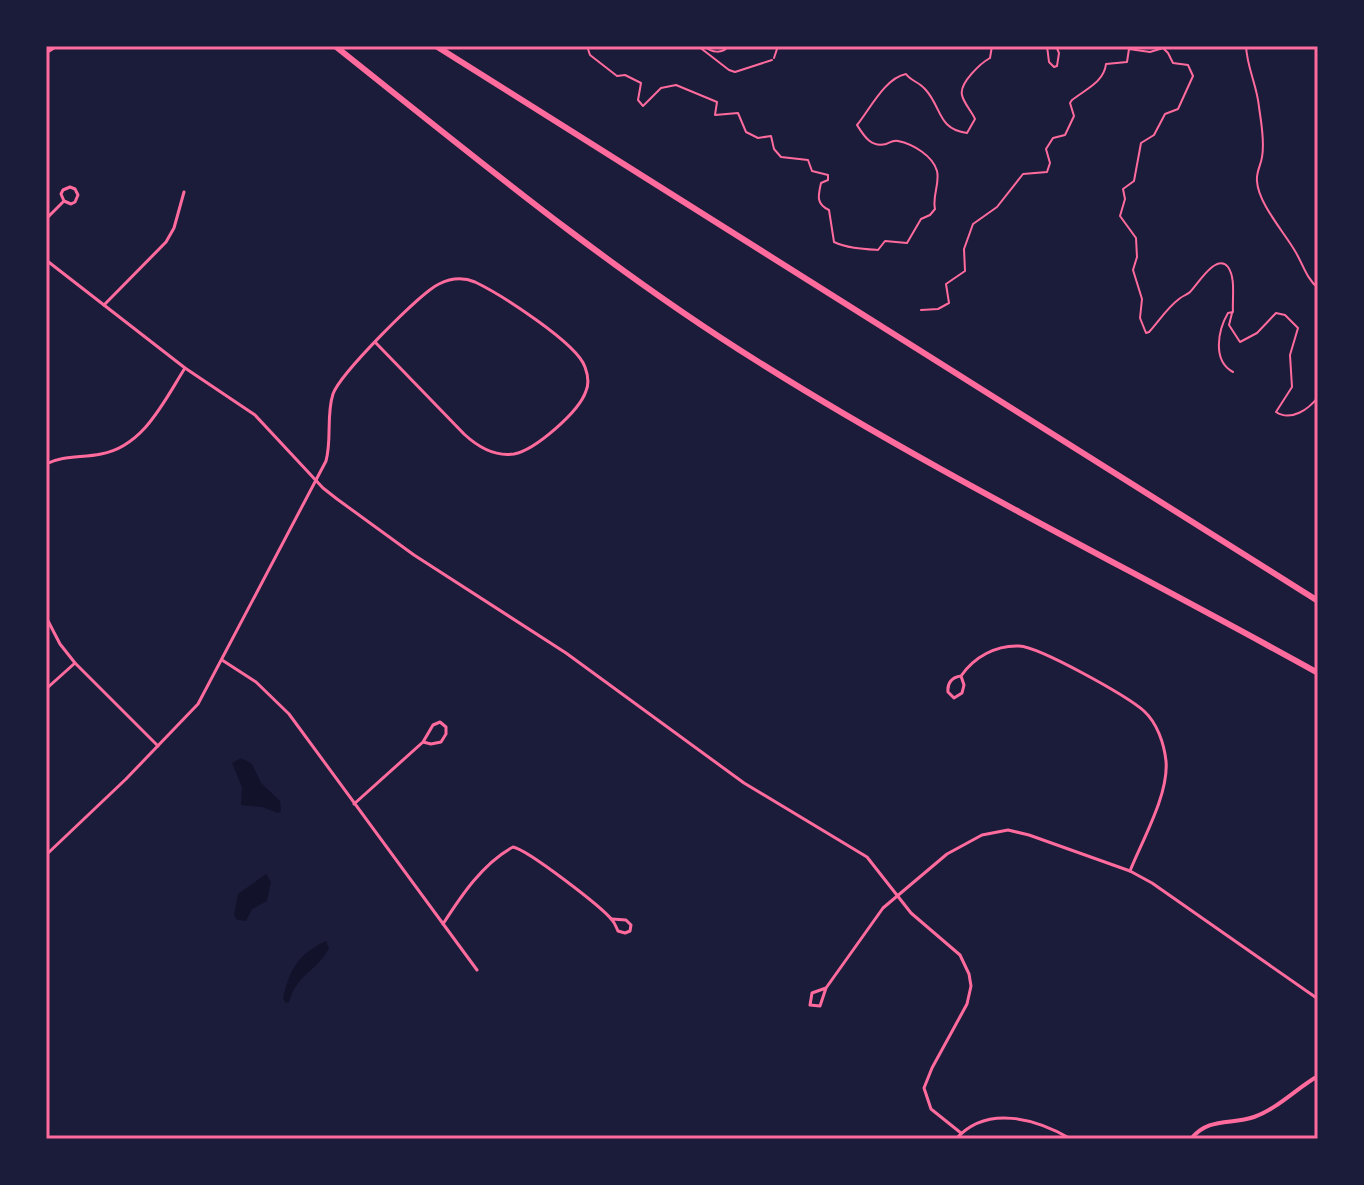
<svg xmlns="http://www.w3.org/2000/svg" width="1364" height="1185" viewBox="0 0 1364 1185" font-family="Karla,sans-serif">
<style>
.water{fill:#12122b}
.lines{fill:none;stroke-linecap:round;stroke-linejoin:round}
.path{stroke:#ff6b9d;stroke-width:2}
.minor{stroke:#ff6b9d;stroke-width:3}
.tertiary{stroke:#ff6b9d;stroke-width:4}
.motorway{stroke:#ff6b9d;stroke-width:6}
.neatline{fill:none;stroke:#ff6b9d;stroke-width:3}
</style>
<rect width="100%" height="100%" fill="#1b1b3a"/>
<g class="water">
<path d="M241,758L252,764L261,783L280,801L281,811L278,813L262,807L241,805L242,787L232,763Z"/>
<path d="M266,874L271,882L267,901L252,909L246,921L237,920L234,915L238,894Z"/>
<path d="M326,941L329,948C317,972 298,972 289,1002L286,1003L283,999C289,970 298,954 326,941Z"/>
</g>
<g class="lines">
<g class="path">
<path d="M587,46L590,55L617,76L625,75L641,83L638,100L643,106L661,88L676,85L717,102L715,115L738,113L746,132L758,138L771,136L774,149L781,157L808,160L812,171L828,175V180L821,183C818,196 816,204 829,210L834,242C846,248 864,249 878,250L885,241L907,243L921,219L930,215L935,209C932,196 940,184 937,171C933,156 913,144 898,141C893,140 891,142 886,144C871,148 864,136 857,125C870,109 885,78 906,74C911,81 919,82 925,89C942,107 937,129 967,133L975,119C972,112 963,102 962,95C959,83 981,63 990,58L992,46"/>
<path d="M698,46L729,70L735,72L772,60"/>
<path d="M704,46C712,53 722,54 729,46"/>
<path d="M1047,46L1049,62L1054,67L1057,66L1059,53L1056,46"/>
<path d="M1246,46C1247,68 1257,85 1259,107C1261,122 1265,141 1262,157C1261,165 1256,172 1257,181C1258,203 1284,232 1295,251C1303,264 1306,278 1318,288"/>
<path d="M774,58L778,46"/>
<path d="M921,310L938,309L949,303L946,284L965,271L964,249L973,224L997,207L1023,174L1047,172L1050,163L1046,149L1053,138L1065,135L1074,116L1070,103L1072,100C1086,89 1104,82 1106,64L1127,62L1129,49L1150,52L1163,48L1168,53L1173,63L1188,65L1193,76L1178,109L1165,114L1154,135L1141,143L1134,181L1123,189L1125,199L1120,216L1136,238L1137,257L1133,270L1142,299L1140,318L1146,333L1149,332C1159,321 1167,308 1179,299C1181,297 1188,294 1190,292C1196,287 1216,252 1228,267C1236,278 1232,299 1233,312L1228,313C1218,330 1212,361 1233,372"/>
<path d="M1232,313L1229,325L1240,342L1257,333L1276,313L1285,315L1298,328L1290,355L1292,387L1276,412C1291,422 1309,409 1318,397"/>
</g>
<g class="minor">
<path d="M46,53L57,46"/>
<path d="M46,219L64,201L71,204L75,202L78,195L75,189L70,187L63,190L61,194L64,201"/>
<path d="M46,260L185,368L255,415L323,488L337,499L414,555L566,653L744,783L867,857L911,913L960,955L969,974L971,986L967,1004L932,1068L924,1088L931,1109L961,1133"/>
<path d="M104,305L166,242L174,228L184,192"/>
<path d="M46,464C63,455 82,458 101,454C144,446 164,401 185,368"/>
<path d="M46,617L60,644L75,663L158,746"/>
<path d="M222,660L256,682L289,714L477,970"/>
<path d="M961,676C952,677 947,683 948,692L954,698L962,693L964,685L961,676C974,657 996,645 1019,646C1040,647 1127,696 1144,711C1157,723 1164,743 1166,761C1169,794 1142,841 1130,871"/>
<path d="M46,689L75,663"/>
<path d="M354,804L423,742L433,725L440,722L446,727V734L441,742L431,744L423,742"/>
<path d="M46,855L126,779L198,704L326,461C332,439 326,415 333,394C340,374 420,293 439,284C451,278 463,277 475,282C500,294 577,343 585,367C588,375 589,384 586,391C579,412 535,450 514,454C494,457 478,447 464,434L375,342"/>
<path d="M443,924C461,896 483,863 513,847C528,850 602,907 612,920C615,923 616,927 618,931L625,933L630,931L631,925L626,920L612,919"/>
<path d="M826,988L812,993L810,1005L820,1006L826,988L883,908L947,854L982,835L1008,830L1029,835L1130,871L1152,883L1318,999"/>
<path d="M956,1139C987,1104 1036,1119 1071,1139"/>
</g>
<path class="tertiary" d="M1191,1139C1208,1117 1231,1125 1254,1117C1277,1109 1297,1088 1318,1076"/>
<g class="motorway">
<path d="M335,46C472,155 608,268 757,361C938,475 1131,569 1318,673"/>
<path d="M436,46L1318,601"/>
</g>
</g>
<rect width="1364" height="1185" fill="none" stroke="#1b1b3a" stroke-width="96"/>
<rect x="48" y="48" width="1268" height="1089" class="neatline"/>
</svg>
